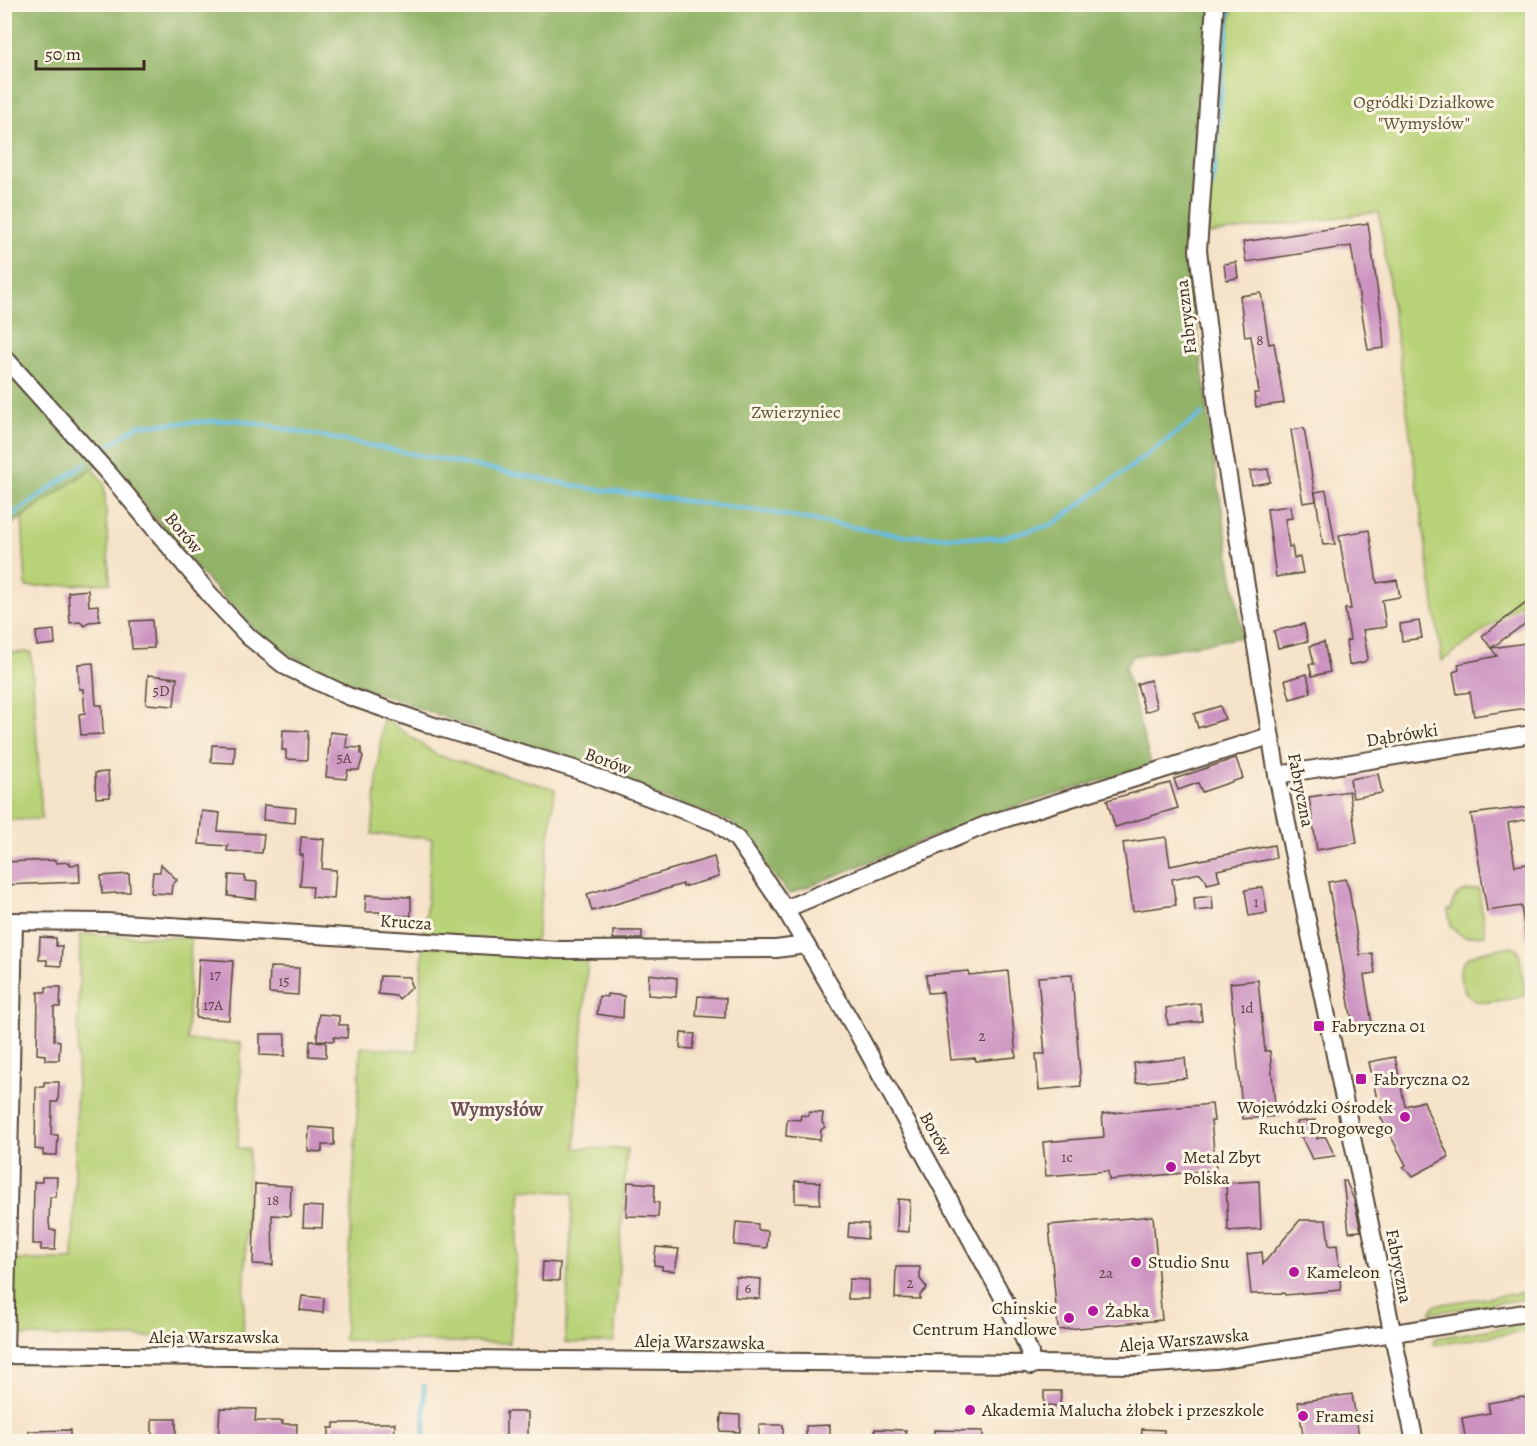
<svg xmlns="http://www.w3.org/2000/svg" width="1537" height="1446" viewBox="0 0 1537 1446" font-family="Alegreya,serif">
<style>
.green{fill:#b8d277;stroke:#7a7e4a;stroke-width:1.5}
.forest{fill:#92b468;stroke:#666f43;stroke-width:1.5}
.lines{fill:none;stroke-linecap:round;stroke-linejoin:round}
.stream{stroke:#67bde3;stroke-width:4.5}
.building{fill:#cc93c1}
.minor-casing{stroke:#574638;stroke-width:20}
.minor{stroke:#fff;stroke-width:16}
.poi-dot{fill:#b5179e;stroke:#fcf5e5;stroke-width:2}
.labels{text-anchor:middle;stroke-width:6;stroke-linejoin:round;paint-order:stroke}
.number-label{font-size:15px;fill:#5f4447}
.park-label{font-size:18px;fill:#5a5434;stroke:#fcf5e5}
.street-label{font-size:18px;fill:#3b2a1e;stroke:#fcf5e5}
.poi-label{font-size:18px;fill:#3b2a1e;stroke:#fcf5e5;text-anchor:start}
.neighbourhood-label{font-size:20px;font-weight:bold;fill:#6e4f57;stroke:#fcf5e5}
</style>
<rect width="100%" height="100%" fill="#fcf5e5"/>
<filter id="ink" filterUnits="userSpaceOnUse"><feTurbulence type="fractalNoise" baseFrequency=".0167" numOctaves="2"/><feDisplacementMap in="SourceGraphic" scale="12" xChannelSelector="R" yChannelSelector="G"/><feConvolveMatrix kernelMatrix="1 2 1 2 8 2 1 2 1" color-interpolation-filters="sRGB"/></filter>
<filter id="wash" filterUnits="userSpaceOnUse"><feTurbulence type="fractalNoise" baseFrequency=".008" numOctaves="4" result="noise"/><feDisplacementMap in="SourceGraphic" scale="24" xChannelSelector="R" yChannelSelector="G"/><feGaussianBlur stdDeviation="1.35" result="paint"/><feColorMatrix in="noise" values="0 0 0 0 0 0 0 0 0 0 0 0 0 0 0 0 0 1.4 0 .05"/><feComposite in="paint" operator="in"/></filter>
<g filter="url(#wash)">
<rect width="100%" height="100%" fill="#f5e3c9"/>
<g class="green">
<path d="M1233,5H1532V595L1442,661L1379,212L1208,234L1198,222Z"/>
<path d="M92,468L104,483L110,583L26,587L22,515Z"/>
<path d="M31,652L42,819L5,820V653Z"/>
<path d="M383,717L437,755L555,789L536,942L424,935L432,838L372,834Z"/>
<path d="M1479,889L1485,935L1464,937L1451,927L1448,910L1452,909C1452,892 1465,891 1479,889Z"/>
<path d="M80,934L191,938L187,1040L241,1043L238,1148L249,1149L243,1338L9,1336L12,1260H73Z"/>
<path d="M423,946L588,954L575,1148L627,1149L614,1342L565,1343L573,1193L521,1189L510,1343L344,1340L361,1047L417,1051Z"/>
<path d="M1513,946L1518,951L1520,957L1525,996C1514,998 1490,1004 1479,1002C1472,1000 1465,993 1463,987C1448,951 1489,951 1513,946Z"/>
<path d="M1532,1291V1298L1430,1313L1435,1305Z"/>
<path d="M1532,1323V1330L1435,1345L1433,1342L1435,1338Z"/>
</g>
<path class="forest" d="M5,5H1233L1198,222L1188,229V257L1214,461L1243,637L1132,656L1125,668L1151,765L985,816L789,894L732,823L318,671L262,638L198,570L106,459L5,529Z"/>
<g class="lines">
<g class="stream">
<path d="M1212,188L1230,4"/>
<path d="M102,450L139,425L238,420L587,488L761,511L903,536L1000,538L1052,525L1202,414"/>
<path d="M4,521L86,463"/>
<path d="M424,1386L425,1442"/>
</g>
</g>
<g id="blocks">
<g class="building">
<path d="M1368,223L1382,322L1384,348L1368,350L1351,246L1246,262L1243,242Z"/>
<path d="M1236,262L1238,278L1226,280L1224,264Z"/>
<path d="M1261,293L1269,344L1274,343L1284,403L1256,407L1254,393H1259L1251,336L1245,337L1240,296Z"/>
<path d="M1304,428L1316,501L1303,503L1291,430Z"/>
<path d="M1268,469L1270,482L1252,485L1250,471Z"/>
<path d="M1326,490L1335,544L1323,545L1315,492Z"/>
<path d="M1290,506L1292,518L1285,519L1289,547L1292,546L1294,558L1300,557L1303,573L1276,577L1267,509Z"/>
<path d="M1369,530L1377,583L1397,580L1400,597L1382,600L1386,627L1363,630L1368,658L1364,662L1349,665L1346,641L1350,640L1345,609H1351L1339,535Z"/>
<path d="M88,590L89,606L98,605L100,621L89,622L85,626L80,622L70,623L68,592Z"/>
<path d="M1533,598V618L1491,648L1482,636Z"/>
<path d="M152,620L154,648L132,649L130,621Z"/>
<path d="M1419,621L1422,638L1402,641L1400,624Z"/>
<path d="M1304,624L1308,641L1278,648L1274,631Z"/>
<path d="M54,630L55,644L37,646L36,632Z"/>
<path d="M1324,642L1330,672L1312,676L1309,664H1314L1310,646Z"/>
<path d="M1533,642V707L1474,716L1470,692L1457,694L1453,672L1459,670L1458,664L1497,656L1491,648Z"/>
<path d="M93,663L96,705H102L103,734L81,735L79,714L85,713L83,689H79L78,664Z"/>
<path d="M1307,674L1311,693L1290,699L1285,680Z"/>
<path d="M148,675L177,678L174,706L146,704Z"/>
<path d="M1150,680L1157,708L1145,712L1137,684Z"/>
<path d="M1220,706L1225,719L1198,728L1194,714Z"/>
<path d="M283,730L308,731L307,760L286,759V750H282Z"/>
<path d="M330,732L347,734L346,747L361,748V754L363,756L359,770H348L346,779L326,777Z"/>
<path d="M212,745L235,746L234,763L211,762Z"/>
<path d="M1236,758L1243,778L1202,792L1198,783L1178,790L1174,779Z"/>
<path d="M108,772L110,797L96,798L95,773Z"/>
<path d="M1378,774L1382,793L1353,798L1350,779Z"/>
<path d="M1170,783L1178,808L1115,827L1107,800Z"/>
<path d="M1349,791L1357,843L1317,850L1309,797Z"/>
<path d="M264,805L296,808L295,823L263,820Z"/>
<path d="M1527,807L1529,819L1508,823L1515,866L1533,863V938H1526L1521,906L1487,911L1471,814Z"/>
<path d="M202,811L220,813L218,831L264,834L262,853L227,851L228,846L199,844Z"/>
<path d="M301,837L324,839L322,869L336,870L334,899L312,897L313,887L300,886L303,855H300Z"/>
<path d="M1166,837L1170,866L1274,845L1276,858L1217,870L1220,881L1207,884L1206,880L1200,873L1172,879L1176,905L1133,911L1123,843Z"/>
<path d="M714,857L719,877L683,887V884L592,911L587,894Z"/>
<path d="M56,860V863L70,862V865L79,864L80,882L4,885V862Z"/>
<path d="M161,864L177,880L172,885L171,894L151,893L153,872H160Z"/>
<path d="M129,874L130,892L102,894L101,876Z"/>
<path d="M229,875L245,876V881L257,882L256,899L228,896Z"/>
<path d="M1345,879L1349,889L1360,955L1372,953L1375,973L1364,975L1372,1024L1353,1027L1328,882Z"/>
<path d="M1263,887L1267,913L1249,916L1245,890Z"/>
<path d="M366,895L411,897V916L380,915V912H365Z"/>
<path d="M1212,896L1213,909L1195,911L1194,898Z"/>
<rect x="613" y="931" width="29" height="8"/>
<path d="M40,937L56,938V946H62L61,966L47,965V960H39Z"/>
<path d="M199,959L233,961L229,1020L196,1018Z"/>
<path d="M270,967L299,968L298,995L269,993Z"/>
<path d="M968,971L969,975L1008,971L1016,1057L976,1061L975,1058L951,1060L943,992L928,993L926,975Z"/>
<path d="M649,974L677,978L676,997L648,995Z"/>
<path d="M1072,975L1081,1086L1039,1090L1036,1054H1045L1038,977Z"/>
<path d="M380,976L410,977V983L412,987L399,999L396,996L378,994Z"/>
<path d="M1258,980L1265,1051H1270L1276,1116L1243,1119L1230,983Z"/>
<path d="M46,987H61L60,1007H54V1040L60,1041L59,1060H45V1055L37,1054L38,992H46Z"/>
<path d="M607,994L624,996L623,1018L597,1014L599,996L607,997Z"/>
<path d="M698,996L726,998L725,1018L696,1016Z"/>
<path d="M1200,1003L1202,1021L1168,1025L1166,1008Z"/>
<path d="M319,1014L339,1016V1025H348L347,1038L334,1037V1041L317,1040Z"/>
<path d="M681,1033L695,1034L693,1049L680,1048Z"/>
<path d="M260,1034H285V1056L260,1055Z"/>
<path d="M310,1041L326,1042V1057L309,1056Z"/>
<path d="M1395,1057L1405,1106L1424,1101L1429,1115L1449,1157L1413,1176L1403,1167L1406,1165L1381,1118L1369,1062Z"/>
<path d="M1185,1058L1187,1078L1136,1083L1134,1063Z"/>
<path d="M44,1082H59L58,1102H52V1110L51,1135H58L57,1155H43V1150L35,1149L36,1087H44Z"/>
<path d="M1212,1104L1214,1121H1211L1216,1170L1109,1180L1108,1171L1046,1176L1043,1142L1104,1137L1102,1114Z"/>
<path d="M809,1112L823,1113L822,1122L825,1127L821,1130L820,1140L786,1136L787,1119L800,1120L801,1115L808,1116Z"/>
<path d="M1315,1120L1317,1139L1325,1136L1335,1156L1312,1159L1301,1136H1299L1297,1122Z"/>
<path d="M309,1127L334,1129V1145H322V1152L308,1151Z"/>
<path d="M42,1177H57L56,1197H50L49,1222L50,1230H56L55,1250H41V1244H33L34,1182H42Z"/>
<path d="M795,1181L820,1182V1204L795,1203Z"/>
<path d="M1259,1181L1261,1229L1228,1231L1226,1183Z"/>
<path d="M1343,1181H1346L1354,1200L1361,1231L1349,1232Z"/>
<path d="M628,1182L655,1184L654,1202L659,1203L658,1217L626,1216Z"/>
<path d="M255,1184L291,1186L290,1216L272,1215L273,1265L253,1264Z"/>
<path d="M898,1199L910,1200L909,1232L897,1231Z"/>
<path d="M304,1206L323,1207L322,1228L303,1227Z"/>
<path d="M1153,1216L1162,1320L1058,1330L1049,1225Z"/>
<path d="M1300,1220H1326L1329,1246L1337,1245L1341,1290L1285,1295L1284,1293L1251,1294L1247,1254L1262,1252L1263,1264Z"/>
<path d="M736,1222L758,1224V1230L768,1231L767,1248L734,1245Z"/>
<path d="M849,1223L868,1224L867,1239L848,1237Z"/>
<path d="M656,1247L679,1249L675,1271L662,1270V1266L654,1265Z"/>
<path d="M543,1262L560,1263L559,1281L542,1280Z"/>
<path d="M896,1267H920V1279L927,1288L920,1295V1299L895,1298Z"/>
<path d="M736,1277L761,1279L760,1299L735,1297Z"/>
<path d="M849,1279L869,1280V1299H848Z"/>
<path d="M302,1296L324,1298L323,1313L300,1310Z"/>
<path d="M1044,1391H1061L1060,1406L1044,1405Z"/>
<path d="M1352,1394L1360,1442H1304L1298,1402Z"/>
<path d="M1533,1395V1442H1466L1462,1418L1490,1413L1488,1403L1523,1397L1524,1398Z"/>
<path d="M220,1408L256,1409L255,1421H283L282,1424H297L296,1442H218Z"/>
<rect x="506" y="1412" width="22" height="27"/>
<path d="M721,1414L740,1415V1432L720,1431Z"/>
<rect x="152" y="1419" width="24" height="23"/>
<path d="M334,1423H395L394,1442H329V1428H334Z"/>
<rect x="759" y="1425" width="24" height="17"/>
<path d="M830,1425V1442H806V1426Z"/>
<path d="M875,1429L906,1430V1442H875Z"/>
<path d="M1142,1429L1164,1430L1163,1442H1141Z"/>
<path d="M70,1430V1442H29V1431Z"/>
<path d="M934,1430L983,1431V1442H934Z"/>
</g>
</g>
</g>
<g filter="url(#ink)">
<use href="#blocks" fill-opacity="0" stroke="#574638" stroke-width="1.5"/>
<g class="lines">
<g class="minor-casing">
<g id="minor">
<path d="M1215,4L1198,250L1219,421L1277,775L1415,1442"/>
<path d="M4,357L109,474L216,602L249,637L285,666L348,696L437,727L574,769L717,823L737,839L785,909L857,1032L1017,1323L1030,1353L1031,1366"/>
<path d="M1277,775L1532,734"/>
<path d="M785,909L988,824L1270,736"/>
<path d="M4,921L106,922L558,950L776,949L806,945"/>
<path d="M4,1355L1139,1365L1216,1360L1532,1312"/>
<path d="M5,1355L14,921"/>
</g>
</g>
<use href="#minor" class="minor"/>
</g>
</g>
<g class="poi-dot">
<rect x="1313" y="1020" width="12" height="12" rx="3"/>
<rect x="1355" y="1073" width="12" height="12" rx="3"/>
<circle cx="1405" cy="1117" r="6"/>
<circle cx="1171" cy="1167" r="6"/>
<circle cx="1136" cy="1262" r="6"/>
<circle cx="1294" cy="1272" r="6"/>
<circle cx="1093" cy="1311" r="6"/>
<circle cx="1069" cy="1318" r="6"/>
<circle cx="970" cy="1410" r="6"/>
<circle cx="1303" cy="1416" r="6"/>
</g>
<g class="labels">
<g class="number-label">
<text x="1260" y="345">8</text>
<text x="161" y="696">5D</text>
<text x="344" y="763">5A</text>
<text x="1256" y="907">1</text>
<text x="215" y="980">17</text>
<text x="284" y="986">15</text>
<text x="213" y="1010">17A</text>
<text x="1247" y="1013">1d</text>
<text x="982" y="1041">2</text>
<text x="1067" y="1162">1c</text>
<text x="273" y="1205">18</text>
<text x="1106" y="1278">2a</text>
<text x="910" y="1288">2</text>
<text x="748" y="1293">6</text>
</g>
<g class="park-label">
<text x="1424" y="108">Ogródki Działkowe<tspan x="1424" dy="21">"Wymysłów"</tspan></text>
<text x="796" y="418">Zwierzyniec</text>
</g>
<g class="street-label">
<text transform="translate(1186 317) rotate(-97)" y="6">Fabryczna</text>
<text transform="translate(184 533) rotate(50)" y="6">Borów</text>
<text transform="translate(1402 735) rotate(-9)" y="6">Dąbrówki</text>
<text transform="translate(608 761) rotate(20)" y="6">Borów</text>
<text transform="translate(1301 790) rotate(79)" y="6">Fabryczna</text>
<text transform="translate(406 922) rotate(4)" y="6">Krucza</text>
<text transform="translate(936 1134) rotate(61)" y="6">Borów</text>
<text transform="translate(1399 1266) rotate(79)" y="6">Fabryczna</text>
<text x="214" y="1343">Aleja Warszawska</text>
<text transform="translate(1184 1340) rotate(-5)" y="6">Aleja Warszawska</text>
<text transform="translate(700 1342) rotate(1)" y="6">Aleja Warszawska</text>
</g>
<g class="poi-label">
<text x="1331" y="1032">Fabryczna 01</text>
<text x="1373" y="1085">Fabryczna 02</text>
<text x="1393" y="1113" text-anchor="end">Wojewódzki Ośrodek<tspan x="1393" dy="21">Ruchu Drogowego</tspan></text>
<text x="1183" y="1163">Metal Zbyt<tspan x="1183" dy="21">Polska</tspan></text>
<text x="1148" y="1268">Studio Snu</text>
<text x="1306" y="1278">Kameleon</text>
<text x="1057" y="1314" text-anchor="end">Chinskie<tspan x="1057" dy="21">Centrum Handlowe</tspan></text>
<text x="1105" y="1317">Żabka</text>
<text x="982" y="1416">Akademia Malucha żłobek i przeszkole</text>
<text x="1315" y="1422">Framesi</text>
</g>
<g class="neighbourhood-label">
<text x="497" y="1116">Wymysłów</text>
</g>
</g>
<rect width="1537" height="1446" fill="none" stroke="#fcf5e5" stroke-width="24"/>
<path d="M36 60v9h108v-9" fill="none" stroke="#3b2a1e" stroke-width="3"/>
<text x="45" y="60" font-size="18" fill="#3b2a1e" stroke="#fcf5e5" stroke-width="4.5" paint-order="stroke">50 m</text>
</svg>
